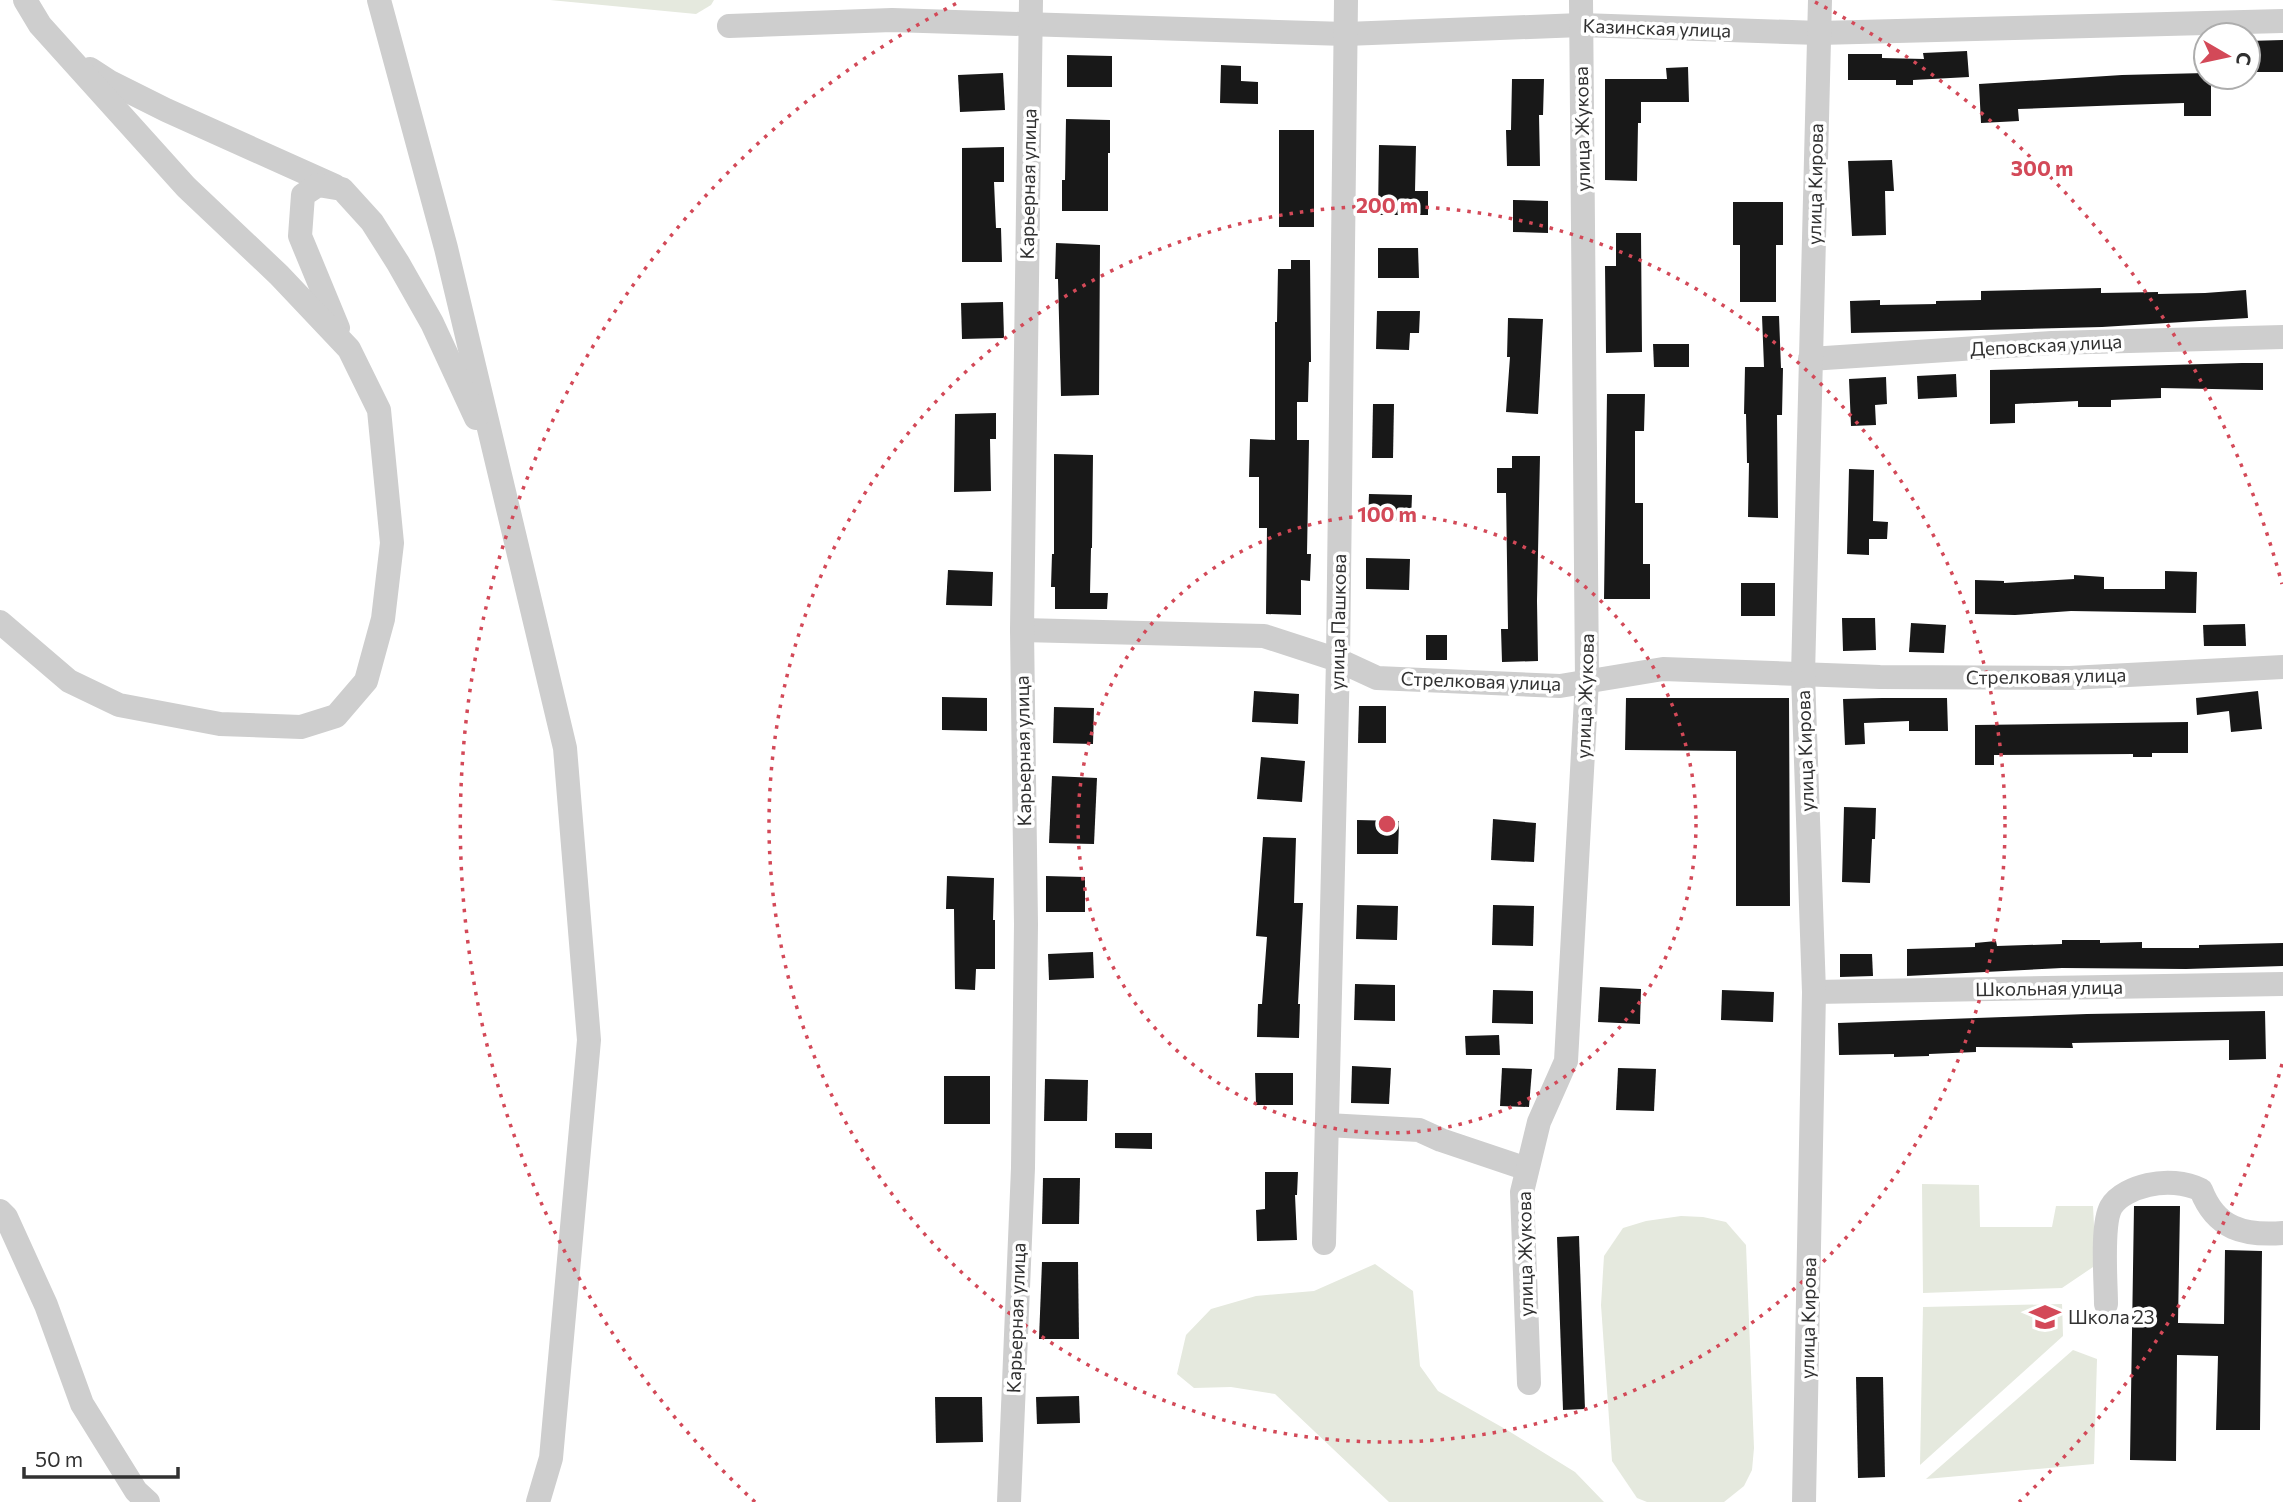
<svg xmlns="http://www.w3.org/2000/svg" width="2283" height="1502" viewBox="0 0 2283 1502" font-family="Commissioner,sans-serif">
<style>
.green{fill:#e5e9de}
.building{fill:#181818}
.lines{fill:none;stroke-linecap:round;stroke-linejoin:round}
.minor{stroke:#cecece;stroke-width:24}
.ring{fill:none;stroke:#d34958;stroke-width:3.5;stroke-dasharray:3.5 7}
.labels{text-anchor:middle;stroke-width:7;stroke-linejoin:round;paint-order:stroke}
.street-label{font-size:19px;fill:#313131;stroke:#fff}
.poi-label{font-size:19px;fill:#313131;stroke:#fff;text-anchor:start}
.centre{fill:#d34958;stroke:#fff;stroke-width:3.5}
.ring-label{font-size:21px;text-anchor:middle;font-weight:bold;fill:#d34958;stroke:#fff;stroke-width:7;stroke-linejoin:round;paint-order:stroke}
</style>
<rect width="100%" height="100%" fill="#fff"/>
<g class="green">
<path d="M550,0H714L711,5L696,14Z"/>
<path d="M1922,1184L1979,1185L1980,1227H2052L2056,1206H2093L2096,1265L2062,1288L1923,1293Z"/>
<path d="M1681,1216L1703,1217L1726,1222L1746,1245L1754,1448L1752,1470L1744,1486L1724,1502H1647L1637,1498L1612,1461L1601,1305L1604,1256L1623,1228L1646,1221Z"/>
<path d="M1375,1264L1413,1291L1420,1366L1438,1391L1507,1430L1575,1472L1604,1502H1389L1275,1394L1231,1387L1194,1388L1177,1374L1186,1335L1211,1309L1256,1296L1314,1291Z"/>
<path d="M2062,1304L2063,1336L1920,1465L1923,1307Z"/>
<path d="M2073,1350L2097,1359L2094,1464L1926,1479Z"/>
</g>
<g class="building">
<path d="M2283,40V72H2248V41Z"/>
<path d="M1967,51L1969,77L1913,80V85H1896V80H1848V54H1882V58L1924,59L1923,53Z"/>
<path d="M1067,55L1112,56V87H1067Z"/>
<path d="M1221,65L1241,66V81L1258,82V104L1220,103Z"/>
<path d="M1688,67L1689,102H1641V123H1638L1637,181L1605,180V79H1667L1666,68Z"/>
<path d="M1003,73L1005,110L960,112L958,75Z"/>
<path d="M2206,73V77H2211V116H2184V103L2123,105L2018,109L2019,121L1981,123L1979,84L2122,75Z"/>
<path d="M1512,79H1544L1543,115H1539L1540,166H1507L1506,130H1511Z"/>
<path d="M1066,119L1110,120V153H1108V211H1062V180H1065Z"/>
<rect x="1279" y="130" width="35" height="97"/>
<path d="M1379,145L1416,146L1415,191H1428V215H1378Z"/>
<path d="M1004,147V182H994L996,228H1001L1002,262H962V148Z"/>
<path d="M1892,160L1894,191H1885L1886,235L1852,236L1848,161Z"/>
<path d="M1513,200L1548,201V233L1513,232Z"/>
<path d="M1733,202H1783V245H1776V302H1740V245H1733Z"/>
<path d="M1616,233H1641L1642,352L1606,353L1605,266H1616Z"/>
<path d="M1056,243L1100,245L1099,395L1061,396L1058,279H1055Z"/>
<path d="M1378,248H1418L1419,278H1378Z"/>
<path d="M1291,260H1310L1311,362H1309L1308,402H1297V440H1309L1307,554H1311L1310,581L1301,580V615L1266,614L1267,528H1259V477H1249L1250,439L1275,440V322H1277L1278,269H1291Z"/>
<path d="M2101,288V293L2158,292V294L2205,293L2246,290L2248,318L2102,327L1851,333L1850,301L1880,300V305L1936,304V301L1981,300V291Z"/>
<path d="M1003,302L1004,338L962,339L961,303Z"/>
<path d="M1377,311H1420L1419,333H1410L1409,350L1376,349Z"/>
<path d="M1762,316H1779L1781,368H1783L1782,415H1777L1778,518L1748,517L1749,463H1747L1746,414H1744L1745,367H1764Z"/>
<path d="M1508,318L1543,319L1538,414L1506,412L1510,357H1507Z"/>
<path d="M1653,344H1689V367H1654Z"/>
<path d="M2242,363H2263V390L2161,388V398L2111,400V407H2078V401L2015,404V423L1990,424V370Z"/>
<path d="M1956,374L1957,397L1918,399L1917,376Z"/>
<path d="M1886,377L1887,404L1875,405L1876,425L1851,426L1849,379Z"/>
<path d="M1607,394H1645L1644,431H1635V503H1643V564H1650V599H1604Z"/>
<path d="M1373,404H1394L1393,458H1372Z"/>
<path d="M996,413V439H990L991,491L954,492L955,414Z"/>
<path d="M1054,454L1093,455L1092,548H1091L1090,593H1108L1107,609H1055V587H1051L1052,554H1054Z"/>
<path d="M1512,456H1540L1537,601L1538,661L1502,662L1501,629H1508L1506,493H1497V468H1512Z"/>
<path d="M1849,469L1874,470L1873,521L1888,522L1887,539H1869V555L1847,554Z"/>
<path d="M1369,494L1412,495L1411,521L1368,519Z"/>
<path d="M1366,558L1410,559L1409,590L1366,589Z"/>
<path d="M948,570L993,572L992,606L946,605Z"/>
<path d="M2165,571L2197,572L2196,613L2071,611L2015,615L1975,614V580L2004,581V583L2074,579V575L2104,577V589H2165Z"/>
<rect x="1741" y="583" width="34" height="33"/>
<path d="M1842,618H1875L1876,650L1843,651Z"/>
<path d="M1911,623L1946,625L1944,653L1909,652Z"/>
<path d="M2245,624L2246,646H2204L2203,625Z"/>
<rect x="1426" y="635" width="21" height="25"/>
<path d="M1254,691L1299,694L1298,724L1252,722Z"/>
<path d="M2258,691L2262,729L2231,732L2229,711L2197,715L2196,698Z"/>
<path d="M942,697L987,698V731L942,730Z"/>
<path d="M1626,698H1789L1790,906H1736V751L1625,750Z"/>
<path d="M1882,698H1947L1948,731H1909V721L1864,723L1865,744L1845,745L1843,699Z"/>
<path d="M1359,706H1386V743H1358Z"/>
<path d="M1054,707L1094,708L1093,744L1053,743Z"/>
<path d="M2188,722V753H2152V757H2133V754L1994,755V765H1975V725Z"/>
<path d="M1261,757L1305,761L1302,802L1257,799Z"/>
<path d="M1052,776L1097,778L1094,844L1049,843Z"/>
<path d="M1844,807L1876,808L1875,839H1872L1870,883L1842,882Z"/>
<path d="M1493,819L1536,823L1534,862L1491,860Z"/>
<path d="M1357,820L1399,821L1398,854H1357Z"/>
<path d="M1263,837L1296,838L1294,903H1303L1298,1004H1300L1299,1038L1257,1037L1258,1004H1262L1267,937L1256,936Z"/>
<path d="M947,876L994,878L993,920H995V969H976L975,990L955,989L954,909H946Z"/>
<path d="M1046,876L1085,877V912H1046Z"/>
<path d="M1357,905L1398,906L1397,940L1356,939Z"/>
<path d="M1493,905L1534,906L1533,946L1492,945Z"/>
<path d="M2062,940H2100V943L2142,942V948H2199V945L2283,943V966L2186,969L2062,968L1907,976V949L1975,947V943L1996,941L1997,946L2062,944Z"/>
<path d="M1093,952L1094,978L1049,980L1048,954Z"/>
<path d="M1840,954H1872L1873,976L1840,977Z"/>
<path d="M1355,984L1395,985V1021L1354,1020Z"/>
<path d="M1600,987L1641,989L1640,1024L1598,1022Z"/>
<path d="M1493,990L1533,991V1024L1492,1023Z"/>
<path d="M1722,990L1774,992L1773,1022L1721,1020Z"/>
<path d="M2265,1011L2266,1059L2229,1060V1040L2072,1043L2073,1048L1976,1047V1052L1929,1054V1056L1894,1057V1054L1839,1055L1838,1023L2087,1014Z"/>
<path d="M1499,1035L1500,1055H1466L1465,1036Z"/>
<path d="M1352,1066L1391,1068L1389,1104L1351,1103Z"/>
<path d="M1502,1068L1532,1069L1529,1107L1500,1106Z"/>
<path d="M1618,1068L1656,1069L1654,1111L1616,1110Z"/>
<path d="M1255,1073H1293V1105H1256Z"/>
<rect x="944" y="1076" width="46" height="48"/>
<path d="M1045,1079L1088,1080L1087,1121H1044Z"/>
<path d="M1115,1133H1152V1149L1115,1148Z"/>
<path d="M1265,1172H1298L1297,1195H1295L1297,1240L1257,1241L1256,1210L1265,1209Z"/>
<path d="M1043,1178H1080L1079,1224H1042Z"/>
<path d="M2134,1206H2180L2178,1323L2224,1324L2225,1250L2262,1251L2260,1430H2216L2218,1356L2177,1355L2176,1461L2130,1460Z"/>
<path d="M1579,1236L1585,1409L1563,1410L1557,1237Z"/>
<path d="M1042,1262H1078L1079,1339H1039Z"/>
<path d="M1856,1377H1883L1885,1477L1858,1478Z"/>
<path d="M1079,1396L1080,1423L1037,1424L1036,1397Z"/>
<path d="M935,1397H982L983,1442L936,1443Z"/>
</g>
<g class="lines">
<g class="minor">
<path d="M379,0L446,248L565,748L589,1040L551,1458L538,1502"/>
<path d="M729,26L892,20L1346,34L1581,25L1819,33L2283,21"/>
<path d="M90,69L110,82L166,110L335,186"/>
<path d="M338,328L300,236L303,195L318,185L342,189L372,222L398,263L432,323L476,418"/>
<path d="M1810,359L2052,343L2283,337"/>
<path d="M0,622L69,681L119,705L220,724L301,727L336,716L366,681L383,619L392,543L379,410L349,349L279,275L186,187L40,25L25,0"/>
<path d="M1022,630L1264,636L1338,660L1377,678L1560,686L1663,669L1880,677L2070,678L2283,667"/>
<path d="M1814,992L2283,984"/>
<path d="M1327,1125L1419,1130L1441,1140L1527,1169"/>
<path d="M0,1211L6,1217L46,1305L82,1404L136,1491L148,1502"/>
<path d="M1324,1243L1338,660L1346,0"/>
<path d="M2106,1304C2106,1282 2101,1225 2111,1207C2118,1195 2135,1188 2148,1185C2165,1181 2185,1182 2201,1190C2216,1229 2244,1236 2283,1233"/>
<path d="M1529,1383L1522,1192L1539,1122L1566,1061L1587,680L1581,0"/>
<path d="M1009,1502L1023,1168L1026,924L1022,630L1031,0"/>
<path d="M1804,1502L1814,992L1803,675L1820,0"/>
</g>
</g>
<g class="ring">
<circle cx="1387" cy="824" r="309"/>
<circle cx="1387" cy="824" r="618"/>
<path d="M2282 1064A927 927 0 0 1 2019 1502M755 1502A927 927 0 0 1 959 2M1815 2A927 927 0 0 1 2282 584"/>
</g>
<defs>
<g id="school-bare" transform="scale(2.415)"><path d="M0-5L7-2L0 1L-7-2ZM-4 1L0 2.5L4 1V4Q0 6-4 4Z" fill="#d34958" stroke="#fff" stroke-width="2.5" paint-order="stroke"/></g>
</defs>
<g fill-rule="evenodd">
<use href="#school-bare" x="2045" y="1317"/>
</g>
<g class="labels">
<g class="street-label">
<text transform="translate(1657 28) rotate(2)" y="7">Казинская улица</text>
<text transform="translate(1582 129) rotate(-91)" y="7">улица Жукова</text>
<text transform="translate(1028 184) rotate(-89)" y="7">Карьерная улица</text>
<text transform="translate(1815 184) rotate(-89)" y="7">улица Кирова</text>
<text transform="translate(2046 345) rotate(-3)" y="7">Деповская улица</text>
<text transform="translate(1338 622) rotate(-89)" y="7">улица Пашкова</text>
<text transform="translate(2046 676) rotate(-1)" y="7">Стрелковая улица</text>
<text transform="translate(1481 681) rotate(2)" y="7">Стрелковая улица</text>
<text transform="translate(1585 696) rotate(-88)" y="7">улица Жукова</text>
<text transform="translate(1023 751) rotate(-91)" y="7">Карьерная улица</text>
<text transform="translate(1805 751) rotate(-92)" y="7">улица Кирова</text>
<text transform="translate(2049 988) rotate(-1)" y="7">Школьная улица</text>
<text transform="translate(1525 1254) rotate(-91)" y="7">улица Жукова</text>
<text transform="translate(1016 1318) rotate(-88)" y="7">Карьерная улица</text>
<text transform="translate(1808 1318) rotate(-89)" y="7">улица Кирова</text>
</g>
<g class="poi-label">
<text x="2068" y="1324">Школа 23</text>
</g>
</g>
<circle cx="1387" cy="824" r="10" class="centre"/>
<g class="ring-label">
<text x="2042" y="176">300 m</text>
<text x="1387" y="213">200 m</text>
<text x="1387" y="522">100 m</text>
</g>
<g transform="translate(2227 56) rotate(99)"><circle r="33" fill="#ffffff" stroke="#adadad" stroke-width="2"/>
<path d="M0-5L12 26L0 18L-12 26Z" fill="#d34958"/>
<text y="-10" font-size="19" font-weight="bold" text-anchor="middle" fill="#313131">С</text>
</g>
<path d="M24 1467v10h154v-10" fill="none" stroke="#313131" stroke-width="3.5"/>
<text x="35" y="1467" font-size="21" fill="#313131" stroke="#ffffff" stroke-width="5" paint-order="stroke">50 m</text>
</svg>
